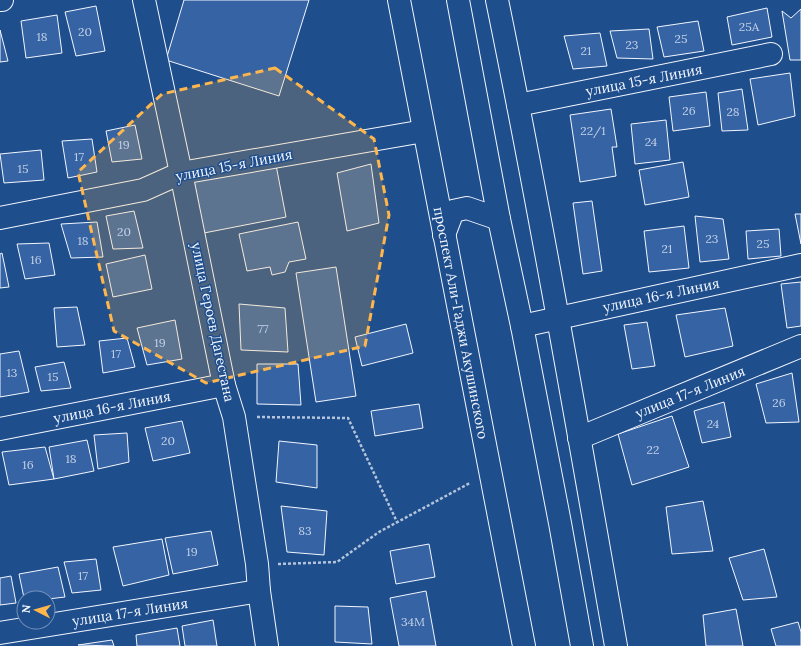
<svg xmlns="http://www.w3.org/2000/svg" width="801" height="646" viewBox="0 0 801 646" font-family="Lora,serif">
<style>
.building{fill:#3563a3;stroke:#f2f6ff}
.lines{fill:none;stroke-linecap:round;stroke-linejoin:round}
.minor-casing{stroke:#f2f6ff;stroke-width:24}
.major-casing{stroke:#f2f6ff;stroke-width:24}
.path{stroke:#b3c4dc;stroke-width:2.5;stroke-dasharray:3 2;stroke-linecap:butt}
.minor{stroke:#1f4e8c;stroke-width:22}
.major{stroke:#1f4e8c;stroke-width:22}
.marked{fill:#ffb74d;fill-opacity:0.2;stroke:#ffb74d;stroke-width:3;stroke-dasharray:8 5;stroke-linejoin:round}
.labels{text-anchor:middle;stroke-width:3;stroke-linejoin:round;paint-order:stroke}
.number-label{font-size:12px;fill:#c3d1e8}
.street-label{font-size:14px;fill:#f2f6ff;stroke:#1f4e8c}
</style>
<rect width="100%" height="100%" fill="#1f4e8c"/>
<g class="building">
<path d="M184,0H309L279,96L166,60Z"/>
<path d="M96,6L105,51L76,56L65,12Z"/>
<path d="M767,8L772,37L732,45L727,17Z"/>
<path d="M801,9V60H790L782,11L791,18Z"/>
<path d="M57,15L62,53L26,58L21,21Z"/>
<path d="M698,21L704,51L664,57L657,27Z"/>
<path d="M649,29L653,59L617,58L610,31Z"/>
<path d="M0,30L8,61L0,62Z"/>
<path d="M600,33L607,66L573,69L564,36Z"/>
<path d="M790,73L795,116L758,125L750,79Z"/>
<path d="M742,89L748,130L722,131L718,93Z"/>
<path d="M706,92L710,126L673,131L669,97Z"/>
<path d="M611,109L617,147H612L616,176L580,182L570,115Z"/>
<path d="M666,120L670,160L635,164L631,124Z"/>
<path d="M135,125L142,159L112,162L106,131Z"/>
<path d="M92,139L97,172L68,178L62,141Z"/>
<path d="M41,150L44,180L4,183L0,154Z"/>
<path d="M683,162L689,197L645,205L639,170Z"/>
<path d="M371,164L379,223L347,231L337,173Z"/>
<path d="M276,165L286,217L204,233L194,181Z"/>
<path d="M592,201L602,271L583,274L573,203Z"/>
<path d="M134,211L143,248L113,249L106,216Z"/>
<path d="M795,214H801V244Z"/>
<path d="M695,216L723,219L729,259L700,262Z"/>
<path d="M97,222L103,257L71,258L61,224Z"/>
<path d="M298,222L306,259L289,262L285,272L272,275L270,267L247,271L239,234Z"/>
<path d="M684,226L689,268L649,272L644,231Z"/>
<path d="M779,229L781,256L748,259L746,231Z"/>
<path d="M49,243L55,275L25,279L17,244Z"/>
<path d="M2,253L9,287L0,288V254Z"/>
<path d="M145,255L152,289L113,297L106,264Z"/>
<path d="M336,267L356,396L316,402L296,273Z"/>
<path d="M801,282V326L787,328L781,284Z"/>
<path d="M239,304L285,308L288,352L241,350Z"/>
<path d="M77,307L85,345L57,347L54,308Z"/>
<path d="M725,308L733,346L685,357L676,315Z"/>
<path d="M175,320L182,359L147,365L137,328Z"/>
<path d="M647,322L655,366L632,369L624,325Z"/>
<path d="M406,324L413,353L362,366L355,337Z"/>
<path d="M127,338L135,367L103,373L99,341Z"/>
<path d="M19,351L29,392L0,397V354Z"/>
<path d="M64,362L71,388L41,391L35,367Z"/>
<path d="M257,364H298L301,405L257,404Z"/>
<path d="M792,373L799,422L766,423L756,384Z"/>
<path d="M724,402L731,437L702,443L694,411Z"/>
<path d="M419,404L423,428L375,436L371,411Z"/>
<path d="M672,416L689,467L632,485L618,434Z"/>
<path d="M182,421L190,453L153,461L145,428Z"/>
<path d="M127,433L129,462L98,469L94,435Z"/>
<path d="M87,440L94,471L54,479L49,447Z"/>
<path d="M279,441L317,445V488L276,482Z"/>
<path d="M45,447L54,479L9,485L2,452Z"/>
<path d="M703,501L713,551L672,554L666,507Z"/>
<path d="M281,506L327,511L324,555L287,552Z"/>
<path d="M211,531L218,565L173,574L165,538Z"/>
<path d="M162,539L169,575L123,586L113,547Z"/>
<path d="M429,544L435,577L396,584L390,551Z"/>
<path d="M764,549L777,597L743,600L729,558Z"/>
<path d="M96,559L101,590L72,593L64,562Z"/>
<path d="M58,567L65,597L48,599V598H24L19,574Z"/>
<path d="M11,576L16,603L0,605V578Z"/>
<path d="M426,591L436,646H399L390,598Z"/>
<path d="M335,606L368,607L372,644L335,642Z"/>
<path d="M736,609L743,646H706L703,615Z"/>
<path d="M213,620L217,646H185L182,626Z"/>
<path d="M798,622L801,632V646H776L771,629Z"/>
<path d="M177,628L180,646H137L136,635Z"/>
<path d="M112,640L114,646L78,645Z"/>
</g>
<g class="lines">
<g class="minor-casing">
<g id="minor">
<path d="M0,0H2"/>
<path d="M144,0L181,173L224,385L234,417L257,564L259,591L267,646"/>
<path d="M497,0C541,215 578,430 616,646"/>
<path d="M518,105L771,54"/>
<path d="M0,218L143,190L181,173L424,131"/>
<path d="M522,326L801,265"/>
<path d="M0,429L224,385"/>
<path d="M579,438L801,346"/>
<path d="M0,633L259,591"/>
</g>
</g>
<g class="major-casing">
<g id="major">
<path d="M399,0L524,646"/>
<path d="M458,0L499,219L522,326L560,523L582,646"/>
<path d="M444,235L453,211L467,208L499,219"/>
</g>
</g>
<g class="path">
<path d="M257,417L348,418L397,522"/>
<path d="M278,564L337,562L379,532L470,483"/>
</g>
<use href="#minor" class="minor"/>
<use href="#major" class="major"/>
</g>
<path class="marked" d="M275,68L374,139L389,215L365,346L206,383L114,331L78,172L162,94Z"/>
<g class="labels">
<g class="number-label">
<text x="749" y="31">25А</text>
<text x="85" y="36">20</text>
<text x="42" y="41">18</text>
<text x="681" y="43">25</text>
<text x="632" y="49">23</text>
<text x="586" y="55">21</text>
<text x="689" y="115">26</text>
<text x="733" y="116">28</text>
<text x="593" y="135">22/1</text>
<text x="651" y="146">24</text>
<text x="124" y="149">19</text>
<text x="79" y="161">17</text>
<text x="23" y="173">15</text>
<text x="124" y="236">20</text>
<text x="712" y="243">23</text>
<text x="83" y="245">18</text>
<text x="763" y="248">25</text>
<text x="667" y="253">21</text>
<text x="36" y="264">16</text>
<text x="263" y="333">77</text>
<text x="160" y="347">19</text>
<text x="116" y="358">17</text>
<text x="12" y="377">13</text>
<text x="53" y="381">15</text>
<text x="779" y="407">26</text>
<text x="713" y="428">24</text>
<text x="168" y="445">20</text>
<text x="653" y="454">22</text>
<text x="71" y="463">18</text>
<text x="28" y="469">16</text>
<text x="305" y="535">83</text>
<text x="192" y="556">19</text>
<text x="83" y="580">17</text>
<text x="413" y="626">34М</text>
</g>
<g class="street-label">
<text transform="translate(644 80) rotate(-11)" y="5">улица 15-я Линия</text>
<text transform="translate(234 165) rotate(-11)" y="5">улица 15-я Линия</text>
<text transform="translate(661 295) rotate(-12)" y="5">улица 16-я Линия</text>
<text transform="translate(213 322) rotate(78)" y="5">улица Героев Дагестана</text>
<text transform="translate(461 323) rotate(79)" y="5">проспект Али-Гаджи Акушинского</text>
<text transform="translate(690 392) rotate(-22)" y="5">улица 17-я Линия</text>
<text transform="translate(112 407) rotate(-11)" y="5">улица 16-я Линия</text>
<text transform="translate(130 612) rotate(-9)" y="5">улица 17-я Линия</text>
</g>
</g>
<g transform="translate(36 610) rotate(276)"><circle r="19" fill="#1f4e8c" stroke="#7391ba"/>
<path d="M0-3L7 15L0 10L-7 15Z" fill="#ffb74d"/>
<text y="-6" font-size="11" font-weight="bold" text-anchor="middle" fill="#f2f6ff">N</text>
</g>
</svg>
